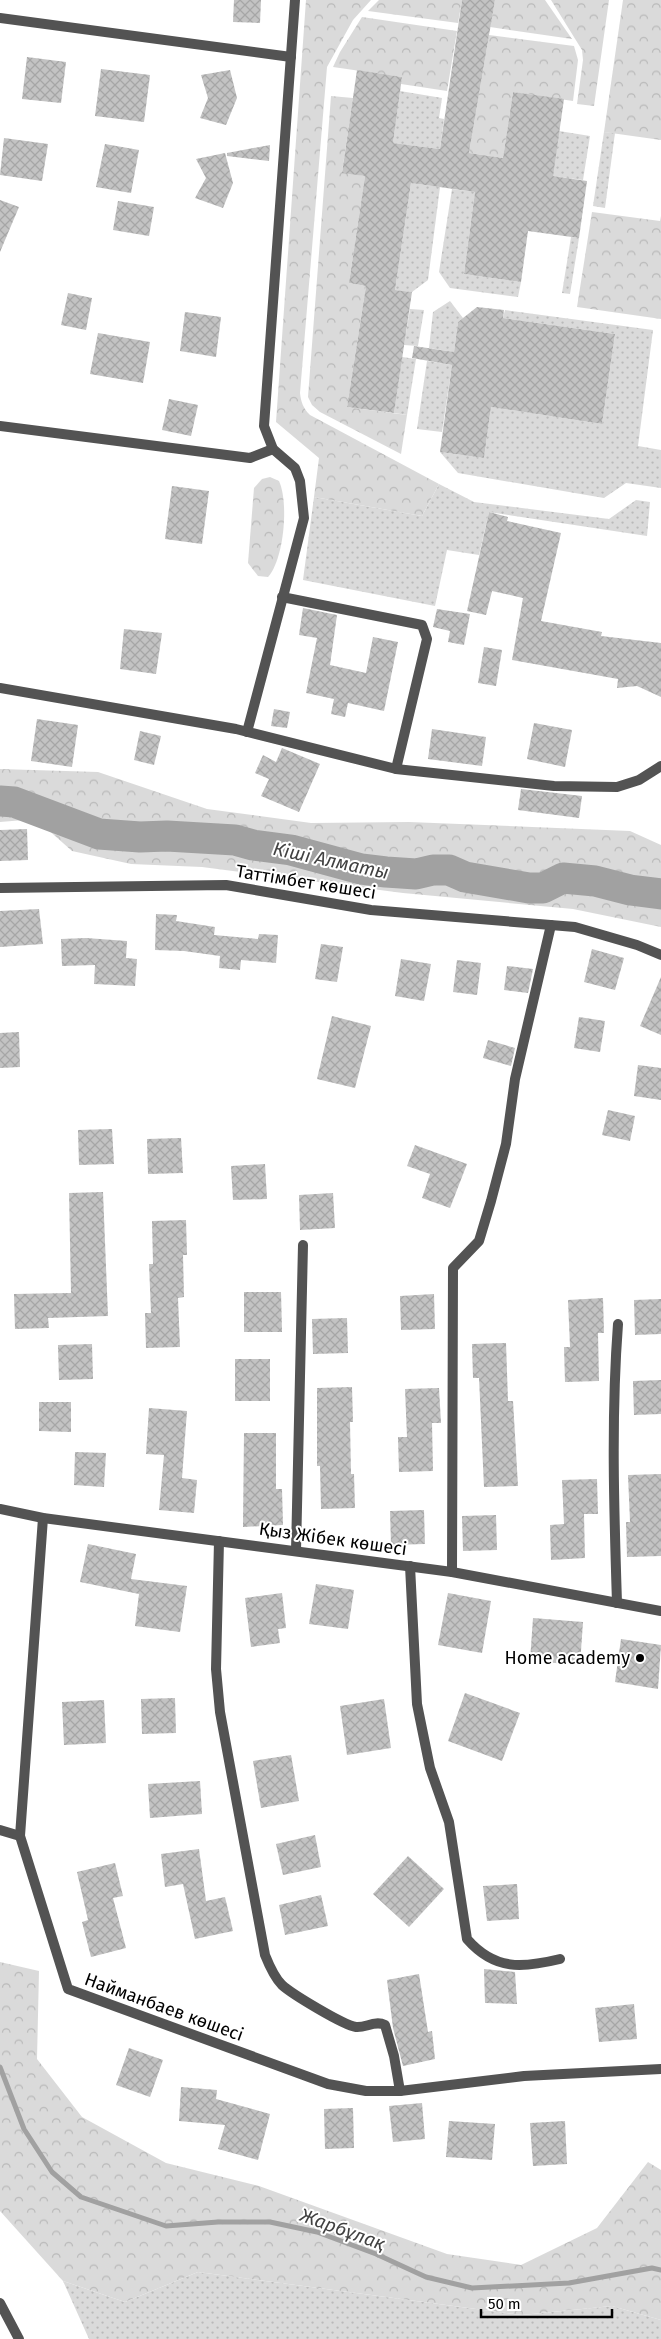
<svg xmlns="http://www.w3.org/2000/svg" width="661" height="2339" viewBox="0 0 661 2339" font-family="'Fira Sans',sans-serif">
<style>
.grass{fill:url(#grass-dots)}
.forest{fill:url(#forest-crowns)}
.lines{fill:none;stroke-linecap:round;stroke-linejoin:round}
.stream{stroke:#a1a1a1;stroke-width:5}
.river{stroke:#a1a1a1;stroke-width:31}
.building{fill:url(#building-cross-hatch)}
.service{stroke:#535353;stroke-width:10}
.minor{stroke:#535353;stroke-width:10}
.poi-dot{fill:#000;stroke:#fff;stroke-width:2}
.labels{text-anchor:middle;stroke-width:4;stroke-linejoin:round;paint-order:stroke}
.street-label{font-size:18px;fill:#000;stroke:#fff}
.poi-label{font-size:18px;fill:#000;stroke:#fff;text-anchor:end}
.water-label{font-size:19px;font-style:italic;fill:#424242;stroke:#fff}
</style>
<defs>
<pattern id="grass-dots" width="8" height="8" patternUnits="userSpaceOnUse" patternTransform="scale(1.25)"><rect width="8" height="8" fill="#dadada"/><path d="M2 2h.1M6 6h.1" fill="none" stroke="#b9b9b9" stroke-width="1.8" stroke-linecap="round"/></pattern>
<pattern id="forest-crowns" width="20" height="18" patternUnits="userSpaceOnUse" patternTransform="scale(1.25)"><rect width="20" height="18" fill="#dadada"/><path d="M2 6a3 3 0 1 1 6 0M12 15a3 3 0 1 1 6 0" fill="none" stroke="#b9b9b9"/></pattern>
<pattern id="building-cross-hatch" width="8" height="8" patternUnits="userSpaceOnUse" patternTransform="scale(1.25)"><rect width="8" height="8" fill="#c3c3c3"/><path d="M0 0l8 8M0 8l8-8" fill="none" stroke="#a6a6a6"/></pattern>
</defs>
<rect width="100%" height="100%" fill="#fff"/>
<g class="grass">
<path d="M400,91L442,98L439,118L444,119L440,149L393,143Z"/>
<path d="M559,131L590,136L583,180L531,173Z"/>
<path d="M604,132L615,133L605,208L593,206Z"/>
<path d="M411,183L440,187L428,280L412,292L395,290Z"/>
<path d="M452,189L475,192L464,274L521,282L518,297L450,288L439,272Z"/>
<path d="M571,237L579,238L570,294L562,293Z"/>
<path d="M450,301L463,318L458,322L454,352L429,348L433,312Z"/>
<path d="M410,309L424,310L418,346L404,345Z"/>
<path d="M505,310L653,330L638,446L661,450V488L626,483L604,498L458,473L440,452L484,458L491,407L602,424L615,334L503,318Z"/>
<path d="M402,357L416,359L407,415L394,413Z"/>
<path d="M427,361L452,365L442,432L417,429Z"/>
<path d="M439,484L474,502L609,519L636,500L650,502L647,536L489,512L479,555L447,550L435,606L303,580L314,497L422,516Z"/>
<path d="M198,2272L522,2315L612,2306L661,2320V2339H89L63,2281L125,2302Z"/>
</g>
<g class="forest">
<path d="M306,0H371L353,20L327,67L300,393C301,402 303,408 310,415L439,484L422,516L314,497L319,458L276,422Z"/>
<path d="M379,0H462L458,23L368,11Z"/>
<path d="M495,0H545L572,39L490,27Z"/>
<path d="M551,0H609L594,106L577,104L583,60L582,50Z"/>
<path d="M623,0H661V140L604,132Z"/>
<path d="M362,17L457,31L447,91L401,84L402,77L333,67L340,52Z"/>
<path d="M489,35L574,46L578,60L573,101L513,92L503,158L469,153Z"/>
<path d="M331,96L353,98L342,172L365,176L349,283L366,286L347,407L407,415L401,454L320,412L312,405L308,397Z"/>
<path d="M592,212L660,221L661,216V319L577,307Z"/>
<path d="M270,477L279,481C289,503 284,559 268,577L258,576L248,563L254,488L262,479Z"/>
<path d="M0,769L98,772L207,809L311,823L409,822L630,831L661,845V927L573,909L403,893L202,867L131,864L72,851L36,819L0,822Z"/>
<path d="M0,1962L39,1971L37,2059L82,2117L166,2163L259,2186L447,2254L521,2265L597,2228L648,2162L661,2170V2320L612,2306L522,2315L198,2272L125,2302L63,2281L0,2211Z"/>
</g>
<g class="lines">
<path class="stream" d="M0,2067L24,2129L52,2172L81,2197L166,2226L218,2222H270L317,2232L376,2254L426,2277L472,2288L569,2283L652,2268L661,2270"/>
<path class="river" d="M0,801L14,802L99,834L140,837L167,836L235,840L253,845L291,850L361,869L386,872L416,874L433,870H449L465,877L529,888H543L563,878L595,881L630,890L661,894"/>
</g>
<g class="building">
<path d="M234,0H261L260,23L233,22Z"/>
<path d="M462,0H495L469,153L503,158L513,92L564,99L553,176L587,181L579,238L528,231L521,282L464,274L475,192L411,183L395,290L412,292L394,413L347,407L366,286L349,283L365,176L342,173L357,70L402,77L393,143L440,149Z"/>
<path d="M27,57L66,62L61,103L22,99Z"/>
<path d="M101,69L150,75L144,122L95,116Z"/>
<path d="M230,70L237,98L226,125L200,118L208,98L201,75Z"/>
<path d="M4,138L48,144L42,181L0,175Z"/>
<path d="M105,144L139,150L131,193L96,187Z"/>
<path d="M270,145L269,161L227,156V153Z"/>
<path d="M225,153L233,183L223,208L195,198L206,178L196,159Z"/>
<path d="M0,200L19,207L0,252Z"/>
<path d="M118,201L154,207L149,236L113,230Z"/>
<path d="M68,293L92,298L86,330L61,325Z"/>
<path d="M477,307L504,310L503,318L615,334L602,424L491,407L484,458L440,452L452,365L412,358L414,346L454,352L458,322Z"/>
<path d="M185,312L221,317L216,357L180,351Z"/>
<path d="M98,333L150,342L143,383L90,374Z"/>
<path d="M169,399L198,405L191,436L162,430Z"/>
<path d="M172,486L209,491L202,544L165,539Z"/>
<path d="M489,512L508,517L507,521L561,533L541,621L602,632L601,636L661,643V697L637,686L617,688L618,679L512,660L523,598L492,591L486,615L467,611Z"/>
<path d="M303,608L337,615L330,665L366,673L373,637L398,642L384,711L348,703L345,717L331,714L334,699L306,693L317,638L299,635Z"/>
<path d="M437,609L470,614L464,645L448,642L450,631L433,627Z"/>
<path d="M124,629L162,633L156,674L120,669Z"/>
<path d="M484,647L502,650L496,686L478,683Z"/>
<path d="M274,709L290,712L287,728L271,726Z"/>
<path d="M37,719L78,725L72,767L31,761Z"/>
<path d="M534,723L572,730L565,767L527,759Z"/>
<path d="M432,729L486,737L482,766L428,759Z"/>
<path d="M140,731L161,736L154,765L134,760Z"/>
<path d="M282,748L320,764L299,812L261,796L269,779L255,773L263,755L276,762Z"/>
<path d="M521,789L582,796L579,818L518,810Z"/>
<path d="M27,829L28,860L0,861V830Z"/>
<path d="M39,909L43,944L0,947V911Z"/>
<path d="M156,914L177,915L176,921L215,927L214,935L258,939L259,934L278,935L276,963L241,960L240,970L219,968L220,956L184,951L155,950Z"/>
<path d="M86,938L127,941L126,958L137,959L135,986L94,984L95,965L62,966L61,939Z"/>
<path d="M321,944L343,947L337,982L315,979Z"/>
<path d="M592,949L624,958L615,990L584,982Z"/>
<path d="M401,959L431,964L424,1001L395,996Z"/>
<path d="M457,960L481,963L477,995L453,992Z"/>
<path d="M507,966L533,969L528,993L504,990Z"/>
<path d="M661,977V1035L640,1026Z"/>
<path d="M332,1016L371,1026L355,1088L317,1079Z"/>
<path d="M579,1017L605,1021L600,1052L574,1048Z"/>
<path d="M19,1032L20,1067L0,1068V1033Z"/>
<path d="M488,1040L515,1048L511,1066L483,1058Z"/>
<path d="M638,1065L661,1068V1100L634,1096Z"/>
<path d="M608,1110L635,1116L630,1141L602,1135Z"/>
<path d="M112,1129L114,1164L79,1165L78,1130Z"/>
<path d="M181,1138L183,1173L148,1174L147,1139Z"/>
<path d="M415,1145L467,1164L450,1208L422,1198L430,1174L407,1166Z"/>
<path d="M265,1164L267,1199L233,1200L231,1166Z"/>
<path d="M103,1192L108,1316L48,1318L49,1328L15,1329L14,1294L71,1293L69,1193Z"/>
<path d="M333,1193L335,1228L300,1230L299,1195Z"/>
<path d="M186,1220L187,1255H183L184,1297L178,1298L180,1347L146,1348L145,1313H151L149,1264H153L152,1221Z"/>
<path d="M244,1292H281L282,1332H244Z"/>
<path d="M434,1294L435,1329L401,1330L400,1296Z"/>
<path d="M603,1298L604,1333H598L599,1381L565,1382L564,1347H570L568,1300Z"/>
<path d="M661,1299V1334L635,1335L634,1300Z"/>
<path d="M347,1318L348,1353L313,1354L312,1319Z"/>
<path d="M506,1343L508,1401H513L518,1486L484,1487L479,1378H473L472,1344Z"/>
<path d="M92,1344L93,1379L59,1380L58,1345Z"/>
<rect x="235" y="1359" width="35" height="42"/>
<path d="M661,1380V1414L634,1415L633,1381Z"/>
<path d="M352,1387L353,1422H350L351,1474H354L355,1508L321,1509L320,1466H317V1388Z"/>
<path d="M439,1388L441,1423H432L433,1471L399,1472L398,1437H407L405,1389Z"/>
<path d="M39,1402H71V1432L39,1431Z"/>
<path d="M149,1408L187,1411L182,1478L197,1480L194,1513L159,1510L164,1455L146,1454Z"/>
<path d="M244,1433H276V1489H282L283,1525L243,1527Z"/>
<path d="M75,1452L106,1453L104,1487L74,1485Z"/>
<path d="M661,1474V1556L627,1557L626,1522H630L628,1475Z"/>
<path d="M597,1479L598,1514H584L585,1558L551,1560L550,1525L564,1524L562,1480Z"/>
<path d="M424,1510L425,1544L391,1545L390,1511Z"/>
<path d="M496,1515L497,1550L463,1551L462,1516Z"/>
<path d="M88,1544L136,1554L131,1579L187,1586L180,1632L135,1626L139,1594L80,1582Z"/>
<path d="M316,1584L354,1590L348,1629L309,1624Z"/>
<path d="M282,1593L286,1628L278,1629L280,1643L251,1647L245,1598Z"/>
<path d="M448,1593L491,1601L482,1653L438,1645Z"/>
<path d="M533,1618L583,1622L580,1665L530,1661Z"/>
<path d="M621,1639L661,1645L658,1689L615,1682Z"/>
<path d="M465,1693L520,1713L502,1761L448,1741Z"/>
<path d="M175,1698L176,1733L142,1734L141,1699Z"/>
<path d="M384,1699L391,1748L347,1755L340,1706Z"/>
<path d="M104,1700L106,1743L64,1745L62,1702Z"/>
<path d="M291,1755L299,1801L261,1808L253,1761Z"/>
<path d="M200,1781L202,1814L150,1818L148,1784Z"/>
<path d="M315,1835L321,1867L283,1875L276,1844Z"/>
<path d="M199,1849L206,1901L225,1897L233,1931L195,1939L183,1884L165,1887L161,1854Z"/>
<path d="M408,1856L444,1889L409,1927L373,1894Z"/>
<path d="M115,1863L123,1896L113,1898L126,1948L91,1957L82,1922L88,1920L77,1872Z"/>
<path d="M517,1884L519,1919L487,1921L483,1886Z"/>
<path d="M321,1895L328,1926L285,1935L279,1905Z"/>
<path d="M484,1969L515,1972L517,2004L485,2003Z"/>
<path d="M419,1974L428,2032L432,2031L435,2059L403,2066L393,2028L387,1980Z"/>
<path d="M634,2004L637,2039L599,2042L595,2008Z"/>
<path d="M129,2048L163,2060L150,2097L116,2085Z"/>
<path d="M181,2087L217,2090L216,2099L270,2114L258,2160L218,2149L225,2125L179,2121Z"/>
<path d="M422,2103L425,2139L393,2142L389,2106Z"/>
<path d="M353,2108L354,2148L325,2149L324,2109Z"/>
<path d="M449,2121L495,2124L492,2160L446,2157Z"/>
<path d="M565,2121L567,2164L533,2166L530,2123Z"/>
</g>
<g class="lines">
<g class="service">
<path d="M0,18L291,57"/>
<path d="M0,426L250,458L273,449"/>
<path d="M282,597L422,625L427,639L396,769"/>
<path d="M247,732L304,518L300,481L295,468L273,449L264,426L295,0"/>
<path d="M296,1551L303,1245"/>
<path d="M452,1572L453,1268L479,1241L491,1201L506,1144L515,1079L551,925"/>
</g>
<g class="minor">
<path d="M0,688L236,729L396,769L554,786L617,787L639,780L661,766"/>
<path d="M0,888L226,885L371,910L575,927L637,945L661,955"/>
<path d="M0,1509L43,1518L452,1572L661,1611"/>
<path d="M43,1518L20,1836L68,1989L328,2084L366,2091H400L524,2076L661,2069"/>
<path d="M219,1541L216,1669L220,1712L265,1955C269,1965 274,1977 282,1985C292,1994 343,2025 356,2027C366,2028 375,2020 385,2025L394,2056L400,2091"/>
<path d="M410,1566L417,1704L430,1768L449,1822L467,1939C495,1971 523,1968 560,1959"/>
<path d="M617,1603C614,1510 611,1417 618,1324"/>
<path d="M0,1830L20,1836"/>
<path d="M0,2303L19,2339"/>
</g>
</g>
<circle class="poi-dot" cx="640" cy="1658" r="5"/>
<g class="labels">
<g class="street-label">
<text transform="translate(306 882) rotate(9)" y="6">Таттімбет көшесі</text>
<text transform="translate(333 1539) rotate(8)" y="6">Қыз Жібек көшесі</text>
<text transform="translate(164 2007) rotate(20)" y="6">Найманбаев көшесі</text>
</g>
<g class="poi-label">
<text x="630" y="1664">Home academy</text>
</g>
<g class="water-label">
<text transform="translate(331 860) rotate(12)" y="7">Кіші Алматы</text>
<text transform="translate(343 2229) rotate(20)" y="7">Жарбұлақ</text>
</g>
</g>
<path d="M481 2309v8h131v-8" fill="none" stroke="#000000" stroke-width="2.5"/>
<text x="488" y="2309" font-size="15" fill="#000000" stroke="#ffffff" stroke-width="4" paint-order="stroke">50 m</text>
</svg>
